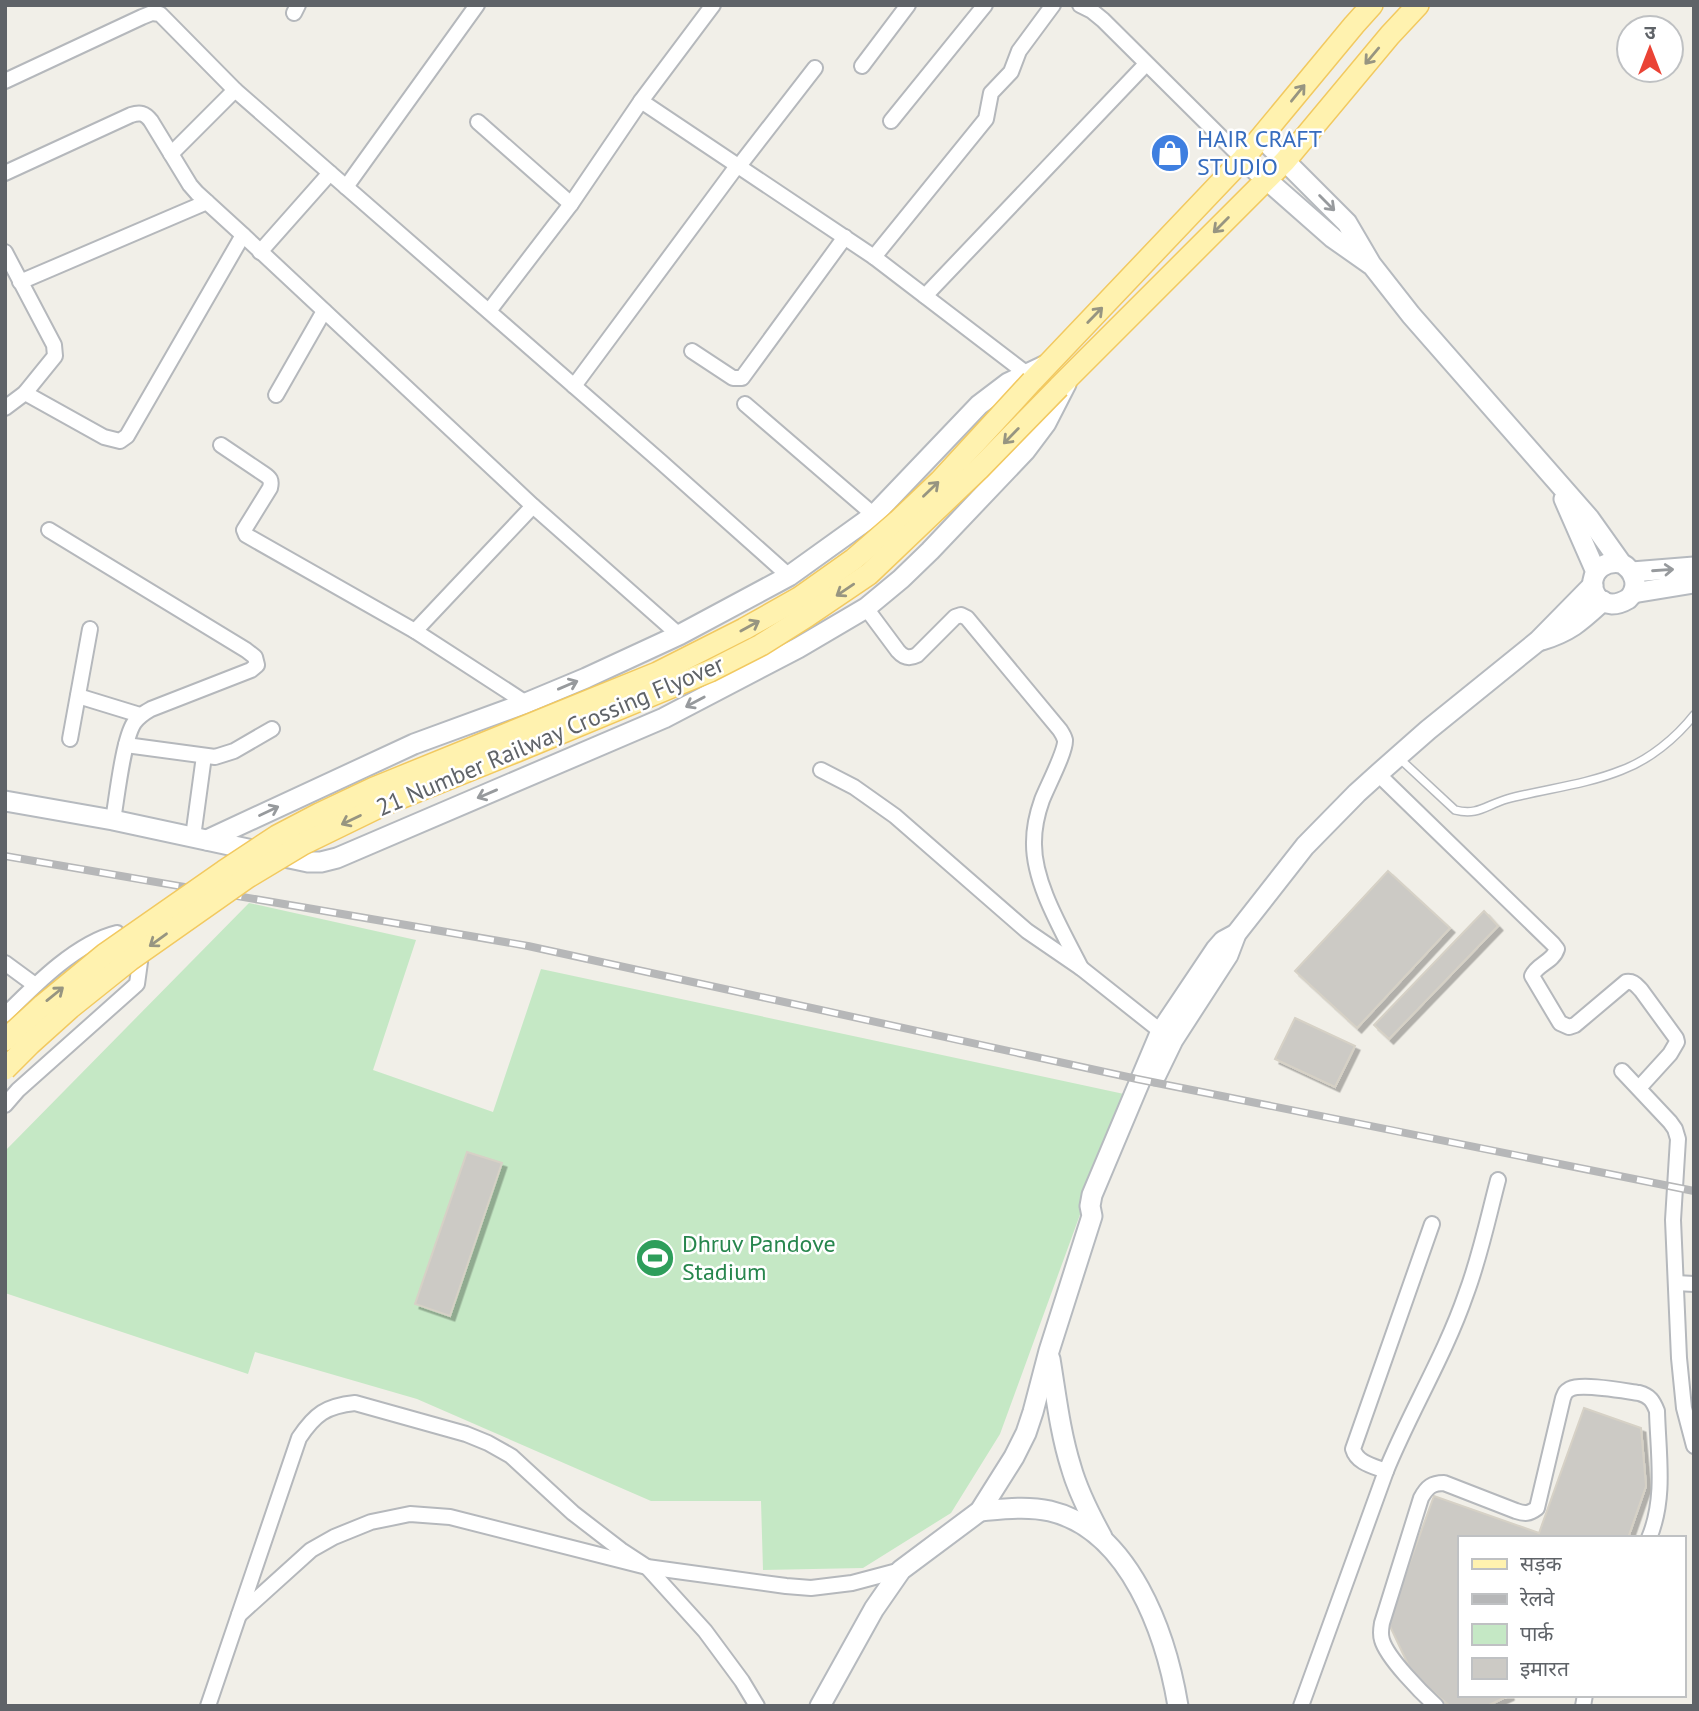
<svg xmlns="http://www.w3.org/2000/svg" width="1699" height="1711" viewBox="0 0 1699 1711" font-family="'PT Sans','Noto Sans Devanagari',sans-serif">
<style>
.green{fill:#c5e8c5}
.building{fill:#cccac5;stroke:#d6d1c6;stroke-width:2;filter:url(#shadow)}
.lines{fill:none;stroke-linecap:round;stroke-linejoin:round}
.lane-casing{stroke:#b5b8bc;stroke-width:10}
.street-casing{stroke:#b5b8bc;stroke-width:18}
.secondary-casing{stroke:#b6babf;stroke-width:23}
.primary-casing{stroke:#f2c960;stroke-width:24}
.lane{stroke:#fff;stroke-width:7}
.street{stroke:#fff;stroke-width:14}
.secondary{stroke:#fff;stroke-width:19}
.primary{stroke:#fff2af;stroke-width:21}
.rail-casing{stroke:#b6b7b8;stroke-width:8}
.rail{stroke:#fff;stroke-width:5;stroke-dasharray:16;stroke-linecap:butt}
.primary-bridge-casing{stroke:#f2c960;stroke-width:24;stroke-linecap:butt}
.primary-bridge{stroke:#fff2af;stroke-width:21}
.oneway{stroke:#979581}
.oneway2{stroke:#979a9d}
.labels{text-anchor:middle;stroke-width:5;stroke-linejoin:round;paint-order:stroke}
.shop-label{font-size:24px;fill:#366cbe;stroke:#fff;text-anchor:start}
.street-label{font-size:24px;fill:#5f6368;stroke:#fff}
.leisure-label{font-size:24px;fill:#27864d;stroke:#fff;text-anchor:start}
</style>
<defs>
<filter id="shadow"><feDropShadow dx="4.5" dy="4.5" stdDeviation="0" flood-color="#0004"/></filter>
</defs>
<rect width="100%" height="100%" fill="#f1efe8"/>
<path class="green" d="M249,903L416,940L373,1070L493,1112L541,969L1124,1094L1000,1434L951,1513L863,1568L763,1570L761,1501H651L417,1399L255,1352L248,1374L5,1293V1151Z"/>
<g class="building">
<path d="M1388,871L1450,928L1357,1028L1295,971Z"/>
<path d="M1484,911L1498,926L1389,1039L1374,1025Z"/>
<path d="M1295,1018L1355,1046L1335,1087L1275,1059Z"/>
<path d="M467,1152L502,1163L450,1316L415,1304Z"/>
<path d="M1584,1408L1641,1428L1646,1486L1628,1538H1459V1695H1510L1487,1706H1450L1413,1675L1388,1622L1434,1496L1539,1533Z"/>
</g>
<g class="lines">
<g class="lane-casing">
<path id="lane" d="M1399,758L1455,810C1478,816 1486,805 1507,799C1544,789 1585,785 1622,770C1649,760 1676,738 1694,715"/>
</g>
<g class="street-casing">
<g id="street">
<path d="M1080,5L1092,11L1103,20L1243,159"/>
<path d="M294,13L298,5"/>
<path d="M862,66L908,5"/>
<path d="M5,81L142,17L152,13L160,14L235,90L660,461L789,576"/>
<path d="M641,101L874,257L1027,374"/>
<path d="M891,121L985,5"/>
<path d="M478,122L571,204"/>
<path d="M171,154L235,90"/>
<path d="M5,173L131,115C140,112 145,113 151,121L190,185L197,193L243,235L533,506L679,635"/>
<path d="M346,187L477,5"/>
<path d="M5,252L54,345L55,356L25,393L5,408"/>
<path d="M260,252L330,173"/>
<path d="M874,257L986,119L991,93L1011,72L1019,51L1053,5"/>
<path d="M20,282L207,202"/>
<path d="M925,296L1146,64"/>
<path d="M489,311L571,204L641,101L713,5"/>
<path d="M692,351L733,378H742L845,237"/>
<path d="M574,386L737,166H739L815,68"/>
<path d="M25,393L104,437L120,441L127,436L243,235"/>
<path d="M276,395L324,311"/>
<path d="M745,404L874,515"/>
<path d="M221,445L264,474C270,478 272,480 270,488L244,530L246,535L415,631L526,703"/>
<path d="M49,530L246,650L255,657L257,665L251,670L151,709C144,713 139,716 134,723C123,740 117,797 113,820"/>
<path d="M866,608L898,651C904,658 909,659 917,655L955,617L961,615L967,618L1060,730C1062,733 1064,736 1065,740C1066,751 1047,787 1042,800C1037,814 1034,828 1034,842C1033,883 1063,932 1081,968"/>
<path d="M415,631L533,506"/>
<path d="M78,696L140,715"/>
<path d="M70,739L90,629"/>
<path d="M126,745L215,757L234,751L272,729"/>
<path d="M821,770L854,787L895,816L1027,931L1081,968L1168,1037"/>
<path d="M1378,774L1553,944L1557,949C1553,962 1537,964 1532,976L1560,1023L1569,1027L1575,1025L1626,982C1634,981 1636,985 1641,990L1676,1038L1677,1042L1670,1054L1639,1088"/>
<path d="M193,837L204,756"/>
<path d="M5,963L35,985"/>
<path d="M5,1015C35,985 76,943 117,933L140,962L137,984L18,1090L5,1105"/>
<path d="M1622,1071L1670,1122L1675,1129L1678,1139L1673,1220L1679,1358L1684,1408L1694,1446"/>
<path d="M1676,1283L1694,1284"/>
<path d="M1386,1471C1373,1466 1357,1463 1353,1449L1432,1224"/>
<path d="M239,1615L311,1550L334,1537L371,1522L410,1514L450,1517L647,1567L786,1586L811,1588L852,1583L901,1570"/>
<path d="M208,1706L299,1438C315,1414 326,1406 355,1403L466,1434L488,1443L511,1456L573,1513L621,1550L647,1567L705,1631L742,1681L757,1706"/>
<path d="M1301,1706L1386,1471C1410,1412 1445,1355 1466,1294C1480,1257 1488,1218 1498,1180"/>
<path d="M1436,1706C1422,1693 1387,1658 1382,1640C1380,1634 1381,1629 1382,1623L1421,1498C1427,1487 1432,1483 1444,1483L1516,1511C1525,1514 1529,1514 1537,1508L1563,1398C1565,1393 1565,1392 1570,1389C1582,1383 1624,1391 1639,1393C1650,1396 1653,1401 1657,1411C1658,1453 1666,1498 1649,1538"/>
<path d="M1583,1706L1585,1695"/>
</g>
</g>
<g class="secondary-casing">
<g id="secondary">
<path d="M1262,138L1347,223L1371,264L1411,315L1589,518L1621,563C1634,570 1641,587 1628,599C1623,602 1618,604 1612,604C1583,602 1587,558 1621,563"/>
<path d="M1243,159L1333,238L1370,264"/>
<path d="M1564,499L1596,572"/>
<path d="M1632,572L1694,567"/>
<path d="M1633,593L1694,583"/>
<path d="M1542,640C1571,631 1581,621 1603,601"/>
<path d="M5,801L113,820L308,862H321L337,858L664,718L798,648L866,608L901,579L930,551L1025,451L1046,423L1066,384"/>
<path d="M207,840L414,744L526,703L586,678L679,635L789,576L874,515L979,405L1008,383L1046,365"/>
<path d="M1156,1075L1173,1040L1228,955L1236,934L1305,846L1357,793L1378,774L1428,730L1538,641L1593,585"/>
<path d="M1050,1359C1056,1395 1060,1432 1071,1467C1078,1492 1090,1515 1102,1537"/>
<path d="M980,1511C1003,1509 1027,1506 1050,1511C1130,1530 1166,1634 1178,1706"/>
<path d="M820,1706L874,1609L901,1570L980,1511L1014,1457L1026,1433L1033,1412L1049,1351L1092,1216L1090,1206L1092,1195L1161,1031L1216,949L1223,941L1236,934"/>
</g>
</g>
<g class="primary-casing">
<g id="primary">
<path d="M1032,381L1243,159L1354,25L1372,5"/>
<path d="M1059,387L1285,161L1390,35L1418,5"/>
</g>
</g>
<use href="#lane" class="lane"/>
<use href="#street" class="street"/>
<use href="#secondary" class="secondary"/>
<use href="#primary" class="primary"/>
<g class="rail-casing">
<path id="rail" d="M5,856L528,946L1137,1079L1694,1191"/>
</g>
<use href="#rail" class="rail"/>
<g class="primary-bridge-casing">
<g id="primary-bridge">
<path d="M5,1040L43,1005L105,954L224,871L277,836L319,814L374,788L657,673L744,629L799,598L854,559L898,521L940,481L1032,381"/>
<path d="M5,1069L30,1044L70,1008L130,960L248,877L303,844L385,804L517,751L710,671L761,645L807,616L869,574L979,469L1059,387"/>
</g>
</g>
<use href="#primary-bridge" class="primary-bridge"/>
</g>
<defs><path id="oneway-shaft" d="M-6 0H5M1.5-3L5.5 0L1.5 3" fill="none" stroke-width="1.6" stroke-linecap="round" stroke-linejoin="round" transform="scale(1.75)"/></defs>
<g class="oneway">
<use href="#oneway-shaft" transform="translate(1372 56) rotate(130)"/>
<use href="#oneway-shaft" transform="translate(1298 93) rotate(-51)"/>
<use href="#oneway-shaft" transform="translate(1221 225) rotate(135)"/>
<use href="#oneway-shaft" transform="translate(1095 315) rotate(-46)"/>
<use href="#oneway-shaft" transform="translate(1011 436) rotate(134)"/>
<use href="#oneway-shaft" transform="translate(931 489) rotate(-44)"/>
<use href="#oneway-shaft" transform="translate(845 590) rotate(146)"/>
<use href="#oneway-shaft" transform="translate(750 626) rotate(-29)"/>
<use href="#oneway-shaft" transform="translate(351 820) rotate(154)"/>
<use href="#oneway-shaft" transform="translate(158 940) rotate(144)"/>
<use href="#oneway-shaft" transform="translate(55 994) rotate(-39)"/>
</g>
<g class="oneway2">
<use href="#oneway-shaft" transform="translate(1327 203) rotate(45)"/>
<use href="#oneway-shaft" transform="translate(1663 570) rotate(-4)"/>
<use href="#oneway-shaft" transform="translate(568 685) rotate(-23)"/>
<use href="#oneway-shaft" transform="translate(695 702) rotate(152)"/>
<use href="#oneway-shaft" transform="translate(487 794) rotate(157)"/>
<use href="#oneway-shaft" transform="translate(269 811) rotate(-25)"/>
</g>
<defs>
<g id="shop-disc" transform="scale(2.0125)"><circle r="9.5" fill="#3f7fe0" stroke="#fff"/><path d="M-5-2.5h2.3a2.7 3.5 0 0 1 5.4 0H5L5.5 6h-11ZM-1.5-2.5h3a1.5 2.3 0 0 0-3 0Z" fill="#fff"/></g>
<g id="stadium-disc" transform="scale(2.0125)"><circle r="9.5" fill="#2e9e5b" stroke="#fff"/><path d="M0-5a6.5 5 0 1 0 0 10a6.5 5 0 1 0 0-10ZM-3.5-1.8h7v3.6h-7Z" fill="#fff"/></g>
</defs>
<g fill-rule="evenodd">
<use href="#shop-disc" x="1170" y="153"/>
<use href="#stadium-disc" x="655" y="1258"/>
</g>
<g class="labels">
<g class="shop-label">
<text x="1197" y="147">HAIR CRAFT<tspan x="1197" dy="28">STUDIO</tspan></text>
</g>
<g class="street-label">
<text transform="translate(550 736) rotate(-23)" y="8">21 Number Railway Crossing Flyover</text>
</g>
<g class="leisure-label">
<text x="682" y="1252">Dhruv Pandove<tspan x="682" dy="28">Stadium</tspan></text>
</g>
</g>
<rect width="1699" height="1711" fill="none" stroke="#5f6368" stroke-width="14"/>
<rect x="1458" y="1536" width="228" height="161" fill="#ffffff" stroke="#bfc1c3" stroke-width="2"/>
<rect x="1472" y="1559" width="35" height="10" fill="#fff2af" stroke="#bfc1c3" stroke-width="2"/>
<text x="1520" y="1571" font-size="21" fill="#5f6368">सड़क</text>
<rect x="1472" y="1594" width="35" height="10" fill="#b6b7b8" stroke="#bfc1c3" stroke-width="2"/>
<text x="1520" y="1606" font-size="21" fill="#5f6368">रेलवे</text>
<rect x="1472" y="1624" width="35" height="21" fill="#c5e8c5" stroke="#bfc1c3" stroke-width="2"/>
<text x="1520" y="1641" font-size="21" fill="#5f6368">पार्क</text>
<rect x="1472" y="1658" width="35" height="21" fill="#cccac5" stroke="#bfc1c3" stroke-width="2"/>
<text x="1520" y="1676" font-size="21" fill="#5f6368">इमारत</text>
<g transform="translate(1650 49)"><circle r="33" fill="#ffffff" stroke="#bfc1c3" stroke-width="2"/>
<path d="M0-5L12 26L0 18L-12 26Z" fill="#ea4335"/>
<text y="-10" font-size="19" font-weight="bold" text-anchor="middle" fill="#5f6368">उ</text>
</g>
</svg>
